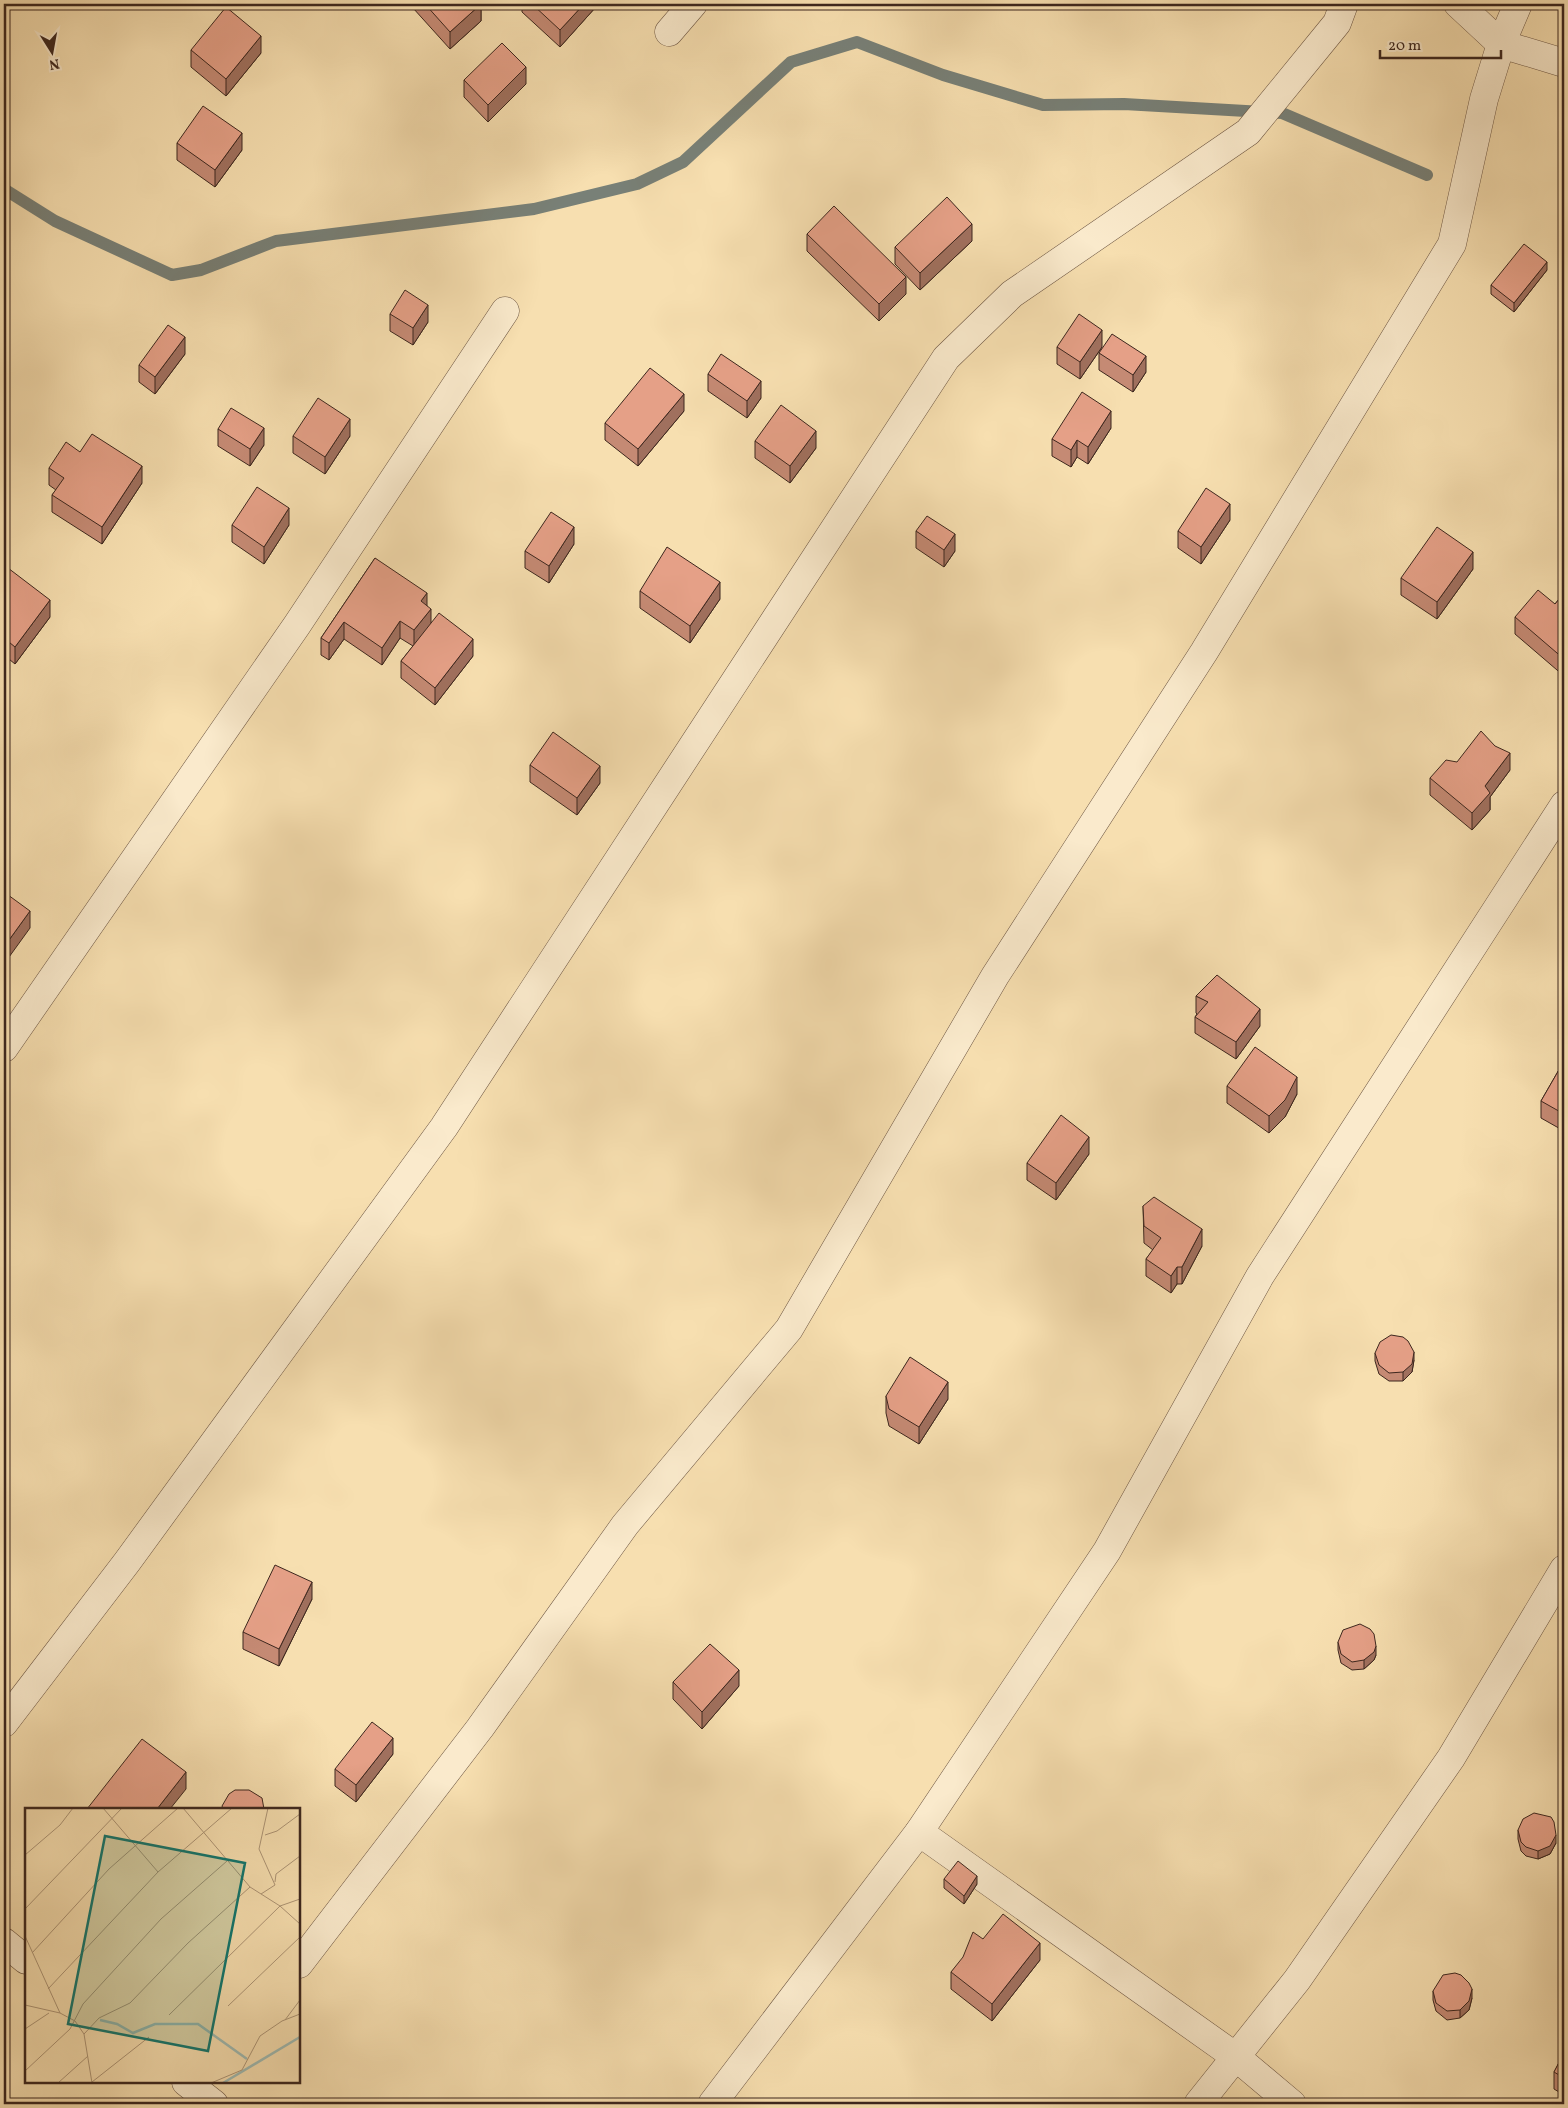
<svg xmlns="http://www.w3.org/2000/svg" width="1568" height="2108" viewBox="0 0 1568 2108" font-family="Vollkorn,serif">
<style>
.lines{fill:none;stroke-linecap:round;stroke-linejoin:round}
.stream{stroke:#788077;stroke-width:12}
.minor-casing{stroke:#6c5542;stroke-width:29}
.minor{stroke:#faeacc;stroke-width:28}
.wall{fill:#c58a74;stroke:#3d271e}
.shaded-wall{fill:#a0705e;stroke:#3d271e}
.building{fill:#e5a087;stroke:#3d271e}
.inset-river{fill:none;stroke:#9fbbb3;stroke-width:2.5}
.inset-road{fill:none;stroke:#ad9576;stroke-width:1}
.view{fill:#0f766e;fill-opacity:0.15;stroke:#0f766e;stroke-width:2.5}
.inset-edge{fill:none;stroke:#3d271e;stroke-width:2.5}
</style>
<rect width="100%" height="100%" fill="#f7dfb0"/>
<filter id="stains"><feTurbulence type="fractalNoise" baseFrequency=".004" numOctaves="4"/><feColorMatrix values="0 0 0 0 .2 0 0 0 0 .09 0 0 0 0 .02 0 0 0 .5 -.17"/></filter>
<radialGradient id="worn" r=".72"><stop offset=".6" stop-color="#630" stop-opacity="0"/><stop offset="1" stop-color="#630" stop-opacity=".3"/></radialGradient>
<g class="lines">
<path class="stream" d="M4,189L55,221L172,275L201,270L276,241L534,209L637,184L683,162L791,62L857,42L943,75L1043,105L1124,104L1282,113L1427,175"/>
<g class="minor-casing">
<g id="minor">
<path d="M1458,4L1501,44L1564,63"/>
<path d="M669,32L693,4"/>
<path d="M4,1048L297,625L505,311"/>
<path d="M4,1723L127,1562L444,1127L946,358L1012,294L1248,132L1337,23L1344,4"/>
<path d="M919,1832L1236,2057L1292,2104"/>
<path d="M4,1942L26,1960"/>
<path d="M299,1964L480,1728L625,1525L789,1329L995,976L1204,652L1452,244L1484,99L1501,44L1518,4"/>
<path d="M186,2082L214,2104"/>
<path d="M712,2104L919,1832L1107,1551L1260,1276L1564,805"/>
<path d="M1198,2104L1297,1980L1451,1758L1564,1569"/>
</g>
</g>
<use href="#minor" class="minor"/>
</g>
<g class="wall">
<path d="M413,4H481V21L450,49L413,8Z"/>
<path d="M522,4H595V8L560,47L522,12Z"/>
<path d="M191,50L261,53L226,96L191,67Z"/>
<path d="M464,80L526,84L488,122L464,97Z"/>
<path d="M177,143L242,150L215,187L177,160Z"/>
<path d="M807,234L906,294L879,321L807,251Z"/>
<path d="M972,241L920,290L895,264V247Z"/>
<path d="M1547,270L1514,312L1491,294V285Z"/>
<path d="M390,314L428,322L413,345L390,331Z"/>
<path d="M1057,347H1102L1080,379L1057,364Z"/>
<path d="M1099,353L1146,372L1133,392L1099,370Z"/>
<path d="M185,354L155,394L139,382V365Z"/>
<path d="M708,374L761,398L747,418L708,391Z"/>
<path d="M684,411L638,466L605,440V423Z"/>
<path d="M1111,428L1088,464L1077,457L1071,467L1052,456V439Z"/>
<path d="M218,429L264,445L250,466L218,446Z"/>
<path d="M293,436H350L325,474L293,453Z"/>
<path d="M755,441L816,448L790,483L755,458Z"/>
<path d="M80,452L142,483L102,544L52,512V495L56,490L49,485V468Z"/>
<path d="M1230,520L1201,564L1178,548V531Z"/>
<path d="M232,525H289L264,564L232,542Z"/>
<path d="M916,531L955,551L944,567L916,548Z"/>
<path d="M574,544L549,583L525,568V551Z"/>
<path d="M375,558L427,606L431,623L473,656L435,705L401,678V661L413,646L400,638L382,665L344,639L329,660L321,655V638Z"/>
<path d="M1473,569L1437,619L1401,595V578Z"/>
<path d="M4,574L50,617L15,664L4,655Z"/>
<path d="M640,591L720,599L690,643L640,608Z"/>
<path d="M1564,593V676L1515,634V617L1555,604Z"/>
<path d="M530,765L600,783L577,815L530,782Z"/>
<path d="M1510,770L1490,797V810L1472,830L1430,795V778Z"/>
<path d="M1196,996L1260,1026L1236,1059L1195,1033V1017L1197,1014L1196,1013Z"/>
<path d="M1564,1017V1042L1561,1040V1023Z"/>
<path d="M1564,1061V1131L1541,1118V1101Z"/>
<path d="M1227,1086L1297,1094L1285,1117L1269,1133L1227,1103Z"/>
<path d="M1089,1154L1056,1200L1027,1180V1163Z"/>
<path d="M1143,1206L1202,1246L1182,1284H1177L1171,1293L1146,1276V1259L1153,1250L1144,1243Z"/>
<path d="M1375,1353L1414,1360L1412,1372L1403,1381H1389L1379,1374L1375,1361Z"/>
<path d="M886,1396L948,1399L919,1444L889,1426L886,1413Z"/>
<path d="M312,1599L279,1666L243,1649V1632Z"/>
<path d="M1338,1642L1376,1655L1374,1660L1364,1669L1352,1670L1341,1663L1338,1650Z"/>
<path d="M673,1682L739,1686L702,1729L673,1699Z"/>
<path d="M393,1754L356,1802L335,1786V1769Z"/>
<path d="M1518,1830L1556,1843L1550,1854L1538,1859L1526,1856L1521,1851L1518,1839Z"/>
<path d="M944,1879L977,1884L964,1904L944,1888Z"/>
<path d="M983,1939L1040,1960L992,2021L951,1989V1972Z"/>
<path d="M1433,1991L1472,1998L1469,2010L1460,2018L1447,2020L1436,2011L1433,2000Z"/>
<path d="M1564,2053V2095L1554,2089V2072Z"/>
</g>
<g class="shaded-wall">
<path d="M481,4V21L450,49V32Z"/>
<path d="M584,4H595V8L560,47V30Z"/>
<path d="M261,36V53L226,96V79Z"/>
<path d="M526,67V84L488,122V105Z"/>
<path d="M242,133V150L215,187V170Z"/>
<path d="M972,224V241L920,290V273Z"/>
<path d="M1547,262V270L1514,312V303Z"/>
<path d="M906,277V294L879,321V304Z"/>
<path d="M428,305V322L413,345V328Z"/>
<path d="M1102,330V347L1080,379V362Z"/>
<path d="M185,337V354L155,394V377Z"/>
<path d="M1146,356V372L1133,392V375Z"/>
<path d="M761,381V398L747,418V401Z"/>
<path d="M684,394V411L638,466V449Z"/>
<path d="M1111,411V428L1088,464V447Z"/>
<path d="M350,419V436L325,474V457Z"/>
<path d="M264,428V445L250,466V449Z"/>
<path d="M816,431V448L790,483V466Z"/>
<path d="M1077,440V457L1071,467V450Z"/>
<path d="M142,466V483L102,544V527Z"/>
<path d="M1230,504V520L1201,564V547Z"/>
<path d="M289,508V525L264,564V547Z"/>
<path d="M574,527V544L549,583V566Z"/>
<path d="M955,534V551L944,567V550Z"/>
<path d="M1473,552V569L1437,619V602Z"/>
<path d="M720,582V599L690,643V626Z"/>
<path d="M427,593V610L421,601Z"/>
<path d="M50,600V617L15,664V647Z"/>
<path d="M431,609V626L414,647V630Z"/>
<path d="M400,621V638L382,665V648Z"/>
<path d="M344,622V639L329,660V643Z"/>
<path d="M473,639V656L435,705V688Z"/>
<path d="M1510,753V770L1490,797V810L1472,830V813L1485,786Z"/>
<path d="M600,766V783L577,815V798Z"/>
<path d="M30,911V928L4,964V947Z"/>
<path d="M1260,1009V1026L1236,1059V1042Z"/>
<path d="M1297,1077V1094L1285,1117L1269,1133V1116Z"/>
<path d="M1089,1137V1154L1056,1200V1183Z"/>
<path d="M1202,1229V1246L1182,1284V1267Z"/>
<path d="M1177,1267V1284L1171,1293V1276Z"/>
<path d="M1414,1352V1360L1412,1372L1403,1381V1372Z"/>
<path d="M948,1382V1399L919,1444V1427Z"/>
<path d="M312,1582V1599L279,1666V1649Z"/>
<path d="M1376,1646V1655L1374,1660L1364,1669V1660Z"/>
<path d="M739,1670V1686L702,1729V1712Z"/>
<path d="M393,1738V1754L356,1802V1785Z"/>
<path d="M186,1772V1789L170,1809H157Z"/>
<path d="M1556,1835V1843L1550,1854L1538,1859V1851Z"/>
<path d="M977,1876V1884L964,1904V1896Z"/>
<path d="M1040,1943V1960L992,2021V2004Z"/>
<path d="M1472,1989V1998L1469,2010L1460,2018V2010Z"/>
</g>
<g class="building">
<path d="M425,4H481L450,32Z"/>
<path d="M532,4H584L560,30Z"/>
<path d="M226,7L261,36L226,79L191,50Z"/>
<path d="M502,43L526,67L488,105L464,80Z"/>
<path d="M203,106L242,133L215,170L177,143Z"/>
<path d="M947,197L972,224L920,273L895,247Z"/>
<path d="M834,206L906,277L879,304L807,234Z"/>
<path d="M1524,244L1547,262L1514,303L1491,285Z"/>
<path d="M405,290L428,305L413,328L390,314Z"/>
<path d="M1079,314L1102,330L1080,362L1057,347Z"/>
<path d="M168,325L185,337L155,377L139,365Z"/>
<path d="M1112,334L1146,356L1133,375L1099,353Z"/>
<path d="M721,354L761,381L747,401L708,374Z"/>
<path d="M650,368L684,394L638,449L605,423Z"/>
<path d="M1082,392L1111,411L1088,447L1077,440L1071,450L1052,439Z"/>
<path d="M318,398L350,419L325,457L293,436Z"/>
<path d="M781,405L816,431L790,466L755,441Z"/>
<path d="M231,408L264,428L250,449L218,429Z"/>
<path d="M92,434L142,466L102,527L52,495L64,478L49,468L66,442L80,452Z"/>
<path d="M257,487L289,508L264,547L232,525Z"/>
<path d="M1206,488L1230,504L1201,547L1178,531Z"/>
<path d="M551,512L574,527L549,566L525,551Z"/>
<path d="M927,516L955,534L944,550L916,531Z"/>
<path d="M1437,527L1473,552L1437,602L1401,578Z"/>
<path d="M667,547L720,582L690,626L640,591Z"/>
<path d="M375,558L427,593L421,601L431,609L414,630L400,621L382,648L344,622L329,643L321,638Z"/>
<path d="M8,568L50,600L15,647L4,638V574Z"/>
<path d="M1538,590L1555,604L1564,593V659L1515,617Z"/>
<path d="M439,613L473,639L435,688L401,661Z"/>
<path d="M1481,731L1495,746L1510,753L1485,786L1490,793L1472,813L1430,778L1446,760L1457,762Z"/>
<path d="M553,732L600,766L577,798L530,765Z"/>
<path d="M4,892L30,911L4,947Z"/>
<path d="M1217,975L1260,1009L1236,1042L1195,1017L1208,1002L1196,996Z"/>
<path d="M1564,1017V1025L1561,1023Z"/>
<path d="M1255,1047L1297,1077L1285,1100L1269,1116L1227,1086Z"/>
<path d="M1564,1061V1114L1541,1101Z"/>
<path d="M1061,1115L1089,1137L1056,1183L1027,1163Z"/>
<path d="M1154,1197L1202,1229L1182,1267H1177L1171,1276L1146,1259L1161,1238L1144,1226L1143,1206Z"/>
<path d="M1391,1335L1403,1337L1408,1341L1414,1352L1412,1364L1403,1372L1389,1373L1379,1365L1375,1353L1380,1342Z"/>
<path d="M910,1357L948,1382L919,1427L889,1409L886,1396Z"/>
<path d="M275,1565L312,1582L279,1649L243,1632Z"/>
<path d="M1360,1624L1370,1629L1374,1634L1376,1646L1374,1652L1364,1660L1352,1662L1341,1654L1338,1642L1343,1630Z"/>
<path d="M710,1644L739,1670L702,1712L673,1682Z"/>
<path d="M372,1722L393,1738L356,1785L335,1769Z"/>
<path d="M142,1739L186,1772L157,1809H87Z"/>
<path d="M235,1790H249L262,1798L264,1809H223L222,1806L229,1794Z"/>
<path d="M1534,1813L1551,1817L1554,1822L1556,1835L1550,1846L1538,1851L1526,1847L1521,1842L1518,1830L1523,1819Z"/>
<path d="M958,1861L977,1876L964,1896L944,1879Z"/>
<path d="M1003,1914L1040,1943L992,2004L951,1972L963,1957L973,1932L983,1939Z"/>
<path d="M1455,1973L1461,1975L1469,1983L1472,1989L1469,2001L1460,2010L1447,2011L1436,2003L1433,1991L1443,1975Z"/>
<path d="M1564,2053V2078L1554,2072Z"/>
</g>
<g transform="translate(25 1808)">
<rect width="275" height="275" fill="#f7dfb0"/>
<path class="inset-river" d="M75,212L92,216L108,225L130,216H173L222,251M198,275L275,229"/>
<path class="inset-road" d="M78,0L133,64M158,0L225,79L255,98L275,116M240,27L252,23L275,6M0,47L35,17L48,0M250,74L251,66L275,48M236,86L250,77L234,41L243,0M0,101L97,0M0,128L35,205L50,213L59,226L67,275M7,145L84,61L153,0M23,181L133,64L207,0M0,197L35,205M203,198L275,129M144,207L255,98L275,91M260,212L275,192M0,221L24,205M59,226L74,210L105,195L163,135L225,79M0,263L45,221L58,196L136,111L202,53M67,274L124,229M33,275L63,248M186,275L217,262L235,228L257,213L275,206"/>
<path class="view" d="M80,28L220,55L183,243L43,216Z"/>
<rect width="275" height="275" class="inset-edge"/>
</g>
<rect width="1568" height="2108" fill="none" stroke="#f7dfb0" stroke-width="20"/>
<rect x="5" y="5" width="1558" height="2098" fill="none" stroke="#3d271e" stroke-width="2.5"/>
<rect x="10" y="10" width="1548" height="2088" fill="none" stroke="#3d271e"/>
<g transform="translate(52 52) rotate(169)" stroke="#faeacc" stroke-width="4" paint-order="stroke">
<path d="M0-4L9 19L0 12L-9 19Z" fill="#3d271e"/>
<text y="-8" font-size="14" font-weight="bold" text-anchor="middle" fill="#3d271e">N</text>
</g>
<path d="M1380 50v8h121v-8" fill="none" stroke="#3d271e" stroke-width="2.5"/>
<text x="1388" y="50" font-size="15" fill="#3d271e" stroke="#faeacc" stroke-width="4" paint-order="stroke">20 m</text>
<rect width="100%" height="100%" filter="url(#stains)"/>
<rect width="100%" height="100%" fill="url(#worn)"/>
</svg>
